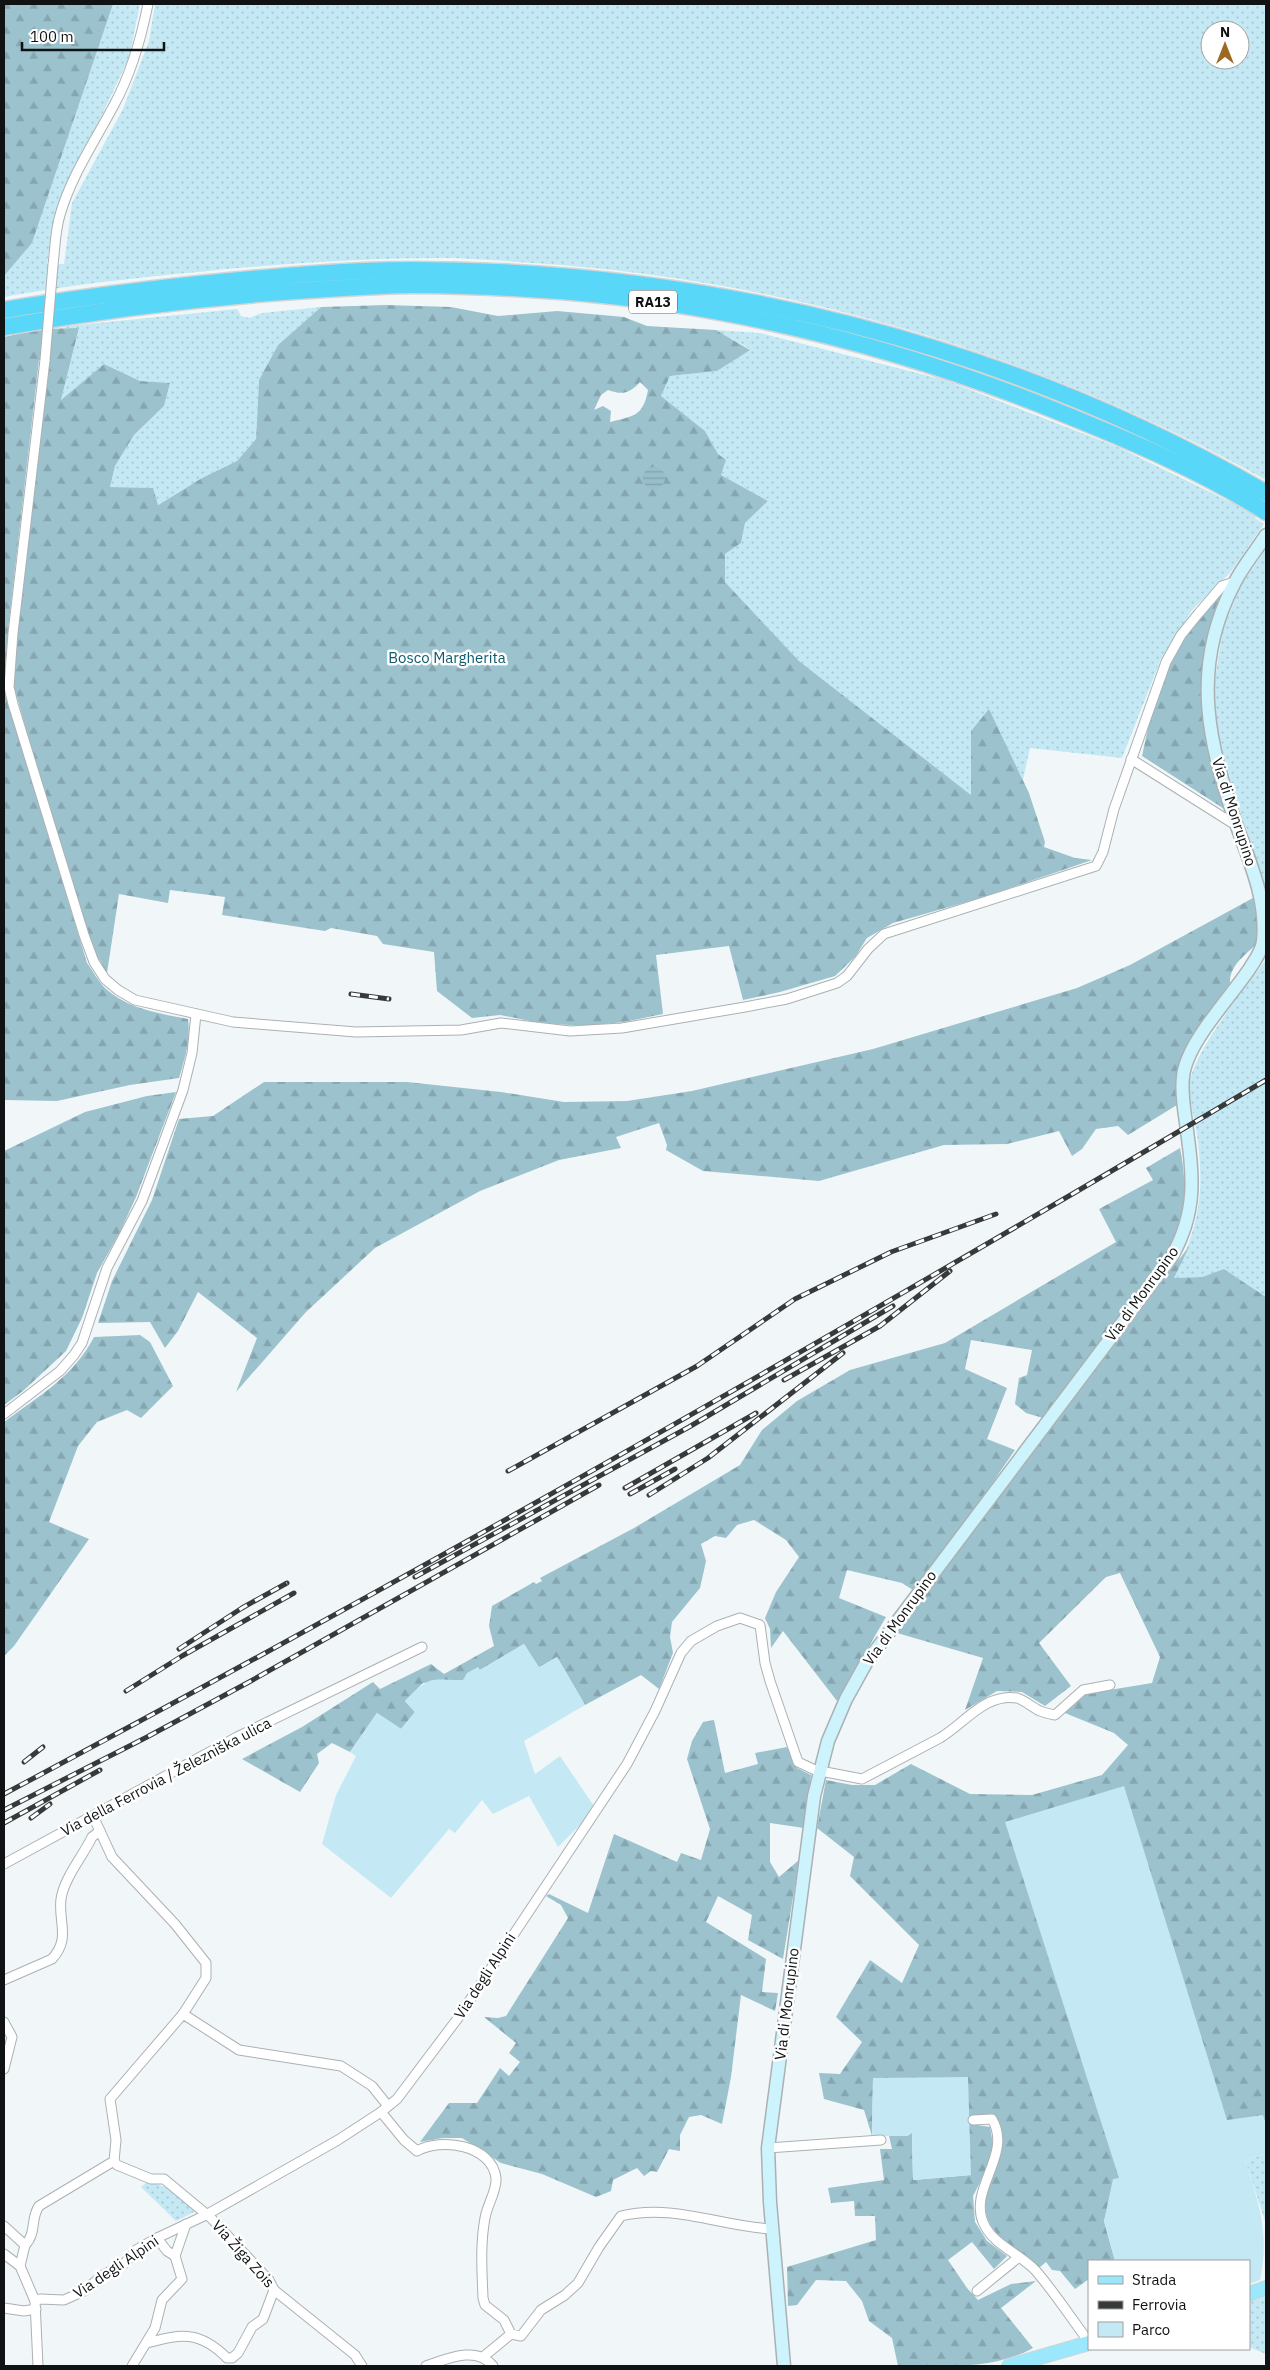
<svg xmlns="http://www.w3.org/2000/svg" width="1270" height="2370" viewBox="0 0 1270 2370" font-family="'IBM Plex Sans',sans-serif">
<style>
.green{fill:url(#green-dots);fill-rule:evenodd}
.forest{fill:url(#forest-firs);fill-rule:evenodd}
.pitch{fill:#c4e9f5}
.water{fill:url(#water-rules)}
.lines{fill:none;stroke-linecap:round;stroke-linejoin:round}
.minor-casing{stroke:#abb1b3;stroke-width:11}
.secondary-casing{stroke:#abb1b3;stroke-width:15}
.primary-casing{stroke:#d4d4d5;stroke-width:16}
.motorway-casing{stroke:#d4d4d5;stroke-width:19}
.minor{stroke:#fff;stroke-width:9}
.secondary{stroke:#cdf3fd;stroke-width:12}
.primary{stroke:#9be7fb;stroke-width:14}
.motorway{stroke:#58d7f9;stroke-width:16}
.rail-casing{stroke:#373a3b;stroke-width:5}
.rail{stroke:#fff;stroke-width:3;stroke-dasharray:9;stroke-linecap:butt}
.minor-bridge-casing{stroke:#abb1b3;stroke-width:11;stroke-linecap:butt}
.minor-bridge{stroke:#fff;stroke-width:9}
.labels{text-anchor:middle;stroke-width:5;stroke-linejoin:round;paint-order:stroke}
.shield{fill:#fff;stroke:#58595a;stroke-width:1}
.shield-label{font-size:14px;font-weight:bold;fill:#101213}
.park-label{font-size:15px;fill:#0d5b6d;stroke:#fff}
.street-label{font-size:15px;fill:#101213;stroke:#fff}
</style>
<defs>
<pattern id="green-dots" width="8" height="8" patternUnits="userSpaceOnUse" patternTransform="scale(1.25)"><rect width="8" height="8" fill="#c4e9f5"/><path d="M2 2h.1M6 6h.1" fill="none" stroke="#a7c7d1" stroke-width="1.8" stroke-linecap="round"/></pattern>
<pattern id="forest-firs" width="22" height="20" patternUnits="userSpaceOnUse" patternTransform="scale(1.25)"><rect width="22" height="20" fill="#9cc2ce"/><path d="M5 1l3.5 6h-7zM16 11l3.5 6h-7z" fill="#85a6b0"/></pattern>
<pattern id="water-rules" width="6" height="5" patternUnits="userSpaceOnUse" patternTransform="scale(1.25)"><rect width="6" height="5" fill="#97beca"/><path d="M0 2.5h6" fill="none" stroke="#81a2ad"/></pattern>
</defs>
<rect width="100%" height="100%" fill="#f1f7f8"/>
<g class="green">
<path d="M113,4H140L129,58L54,216L47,264H64L72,203L123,109L149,41L155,4H1266V480C1042,355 788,279 532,263C506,261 479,259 453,258C368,258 283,263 198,272C133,278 68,285 4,297V276L32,243ZM1210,30H1240V60H1210Z"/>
<path d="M321,307L278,345L259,380L256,439L237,461L202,478L157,505L152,488L110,487L115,466L134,435L164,406L170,383L140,381L104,364L61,400L79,329L58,327L237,309L241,316L249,318L262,313Z"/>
<path d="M716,330L760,333L945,380L1118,447L1257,515L1255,518L1264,524L1230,573L1192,610L1161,659L1122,758L1030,748L1023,780L989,710L971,731V795L799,661L725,582V554L741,543L745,523L768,501L721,475L726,460L718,454L705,431L661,396L670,376L717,371L750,349Z"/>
<path d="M1266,549V891L1215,734L1214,685L1223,629L1242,582Z"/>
<path d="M1266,956V1297L1224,1269L1202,1277L1174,1278C1199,1225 1205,1194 1197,1135C1195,1118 1188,1101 1190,1083C1192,1054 1246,986 1265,961Z"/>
<path d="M1265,2154L1266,2159V2224L1245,2160Z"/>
<path d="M148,2181L168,2188L196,2211L176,2221L141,2187Z"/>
<path d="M1266,2297V2354L1249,2347V2302Z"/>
</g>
<g class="forest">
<path d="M4,4H113L32,243L4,276Z"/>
<path d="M386,305L451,307L498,316L557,311L624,317L647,326L716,330L750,350L717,371L670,376L661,396L705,431L718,454L726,460L721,475L768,501L745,523L741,543L725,554V582L799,661L971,795V731L989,709L1029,793L1045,842L1044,847L1075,858L1092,860L984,897L893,923L867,938L855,957L835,976L780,992L743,1000L729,946L656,955L663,1014L624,1022L584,1026L540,1023L500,1015L472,1018L437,991L434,952L383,944L377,936L331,928L325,931L222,915L225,897L170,890L168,903L119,894L107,973L96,954L70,881L14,687L18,623L50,361L39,360L9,621L4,687V337L40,329L79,328L61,400L104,364L140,381L170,383L164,406L134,435L115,466L110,487L153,488L158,505L202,478L237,461L256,439L259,380L278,345L321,307ZM640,382L648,390C643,417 633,416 610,422L611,411L603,406L594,410L601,395L608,390C622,395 629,394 640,382Z"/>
<path d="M1225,590L1205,676L1229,812L1142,756L1153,705L1161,680L1182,636Z"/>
<path d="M4,689L87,963C93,971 98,981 105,988C128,1009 158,1013 188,1019C191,1040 185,1058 179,1078L130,1085L57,1101L4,1100Z"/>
<path d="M1253,898L1258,923V943C1246,954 1229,966 1230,983C1215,1004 1183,1045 1178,1070C1175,1082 1176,1093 1177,1105L1128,1135L1118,1126L1096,1129L1082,1149L1072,1156L1059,1131L1007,1144L944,1145L819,1181L703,1171L666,1150L667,1145L659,1123L616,1137L621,1148L559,1160L480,1191L375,1248L305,1313L236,1392L257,1338L198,1292L178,1331L165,1348L150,1322L98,1323L112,1281L152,1200L179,1119L213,1116L264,1082H407L501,1092L564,1102L627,1101L692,1091L873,1049L1077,988L1130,965Z"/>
<path d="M176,1092L136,1197L120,1232L97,1273L82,1318L66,1351L23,1391L4,1405V1151L85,1112L147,1096Z"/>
<path d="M1180,1148C1188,1188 1185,1213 1169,1251L1043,1418L1026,1413L1015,1404L1019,1378L1027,1375L1032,1350L971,1340L965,1369L1007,1388L987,1439L1015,1450L948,1547L913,1590L902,1583L847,1570L839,1598L886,1617L837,1701L783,1631L771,1648L770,1629L765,1618L776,1592L799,1557L786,1540L754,1520L737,1525L726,1538L715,1536L701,1544L706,1561L700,1588L672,1622L670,1637L673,1653L659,1689L641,1675L585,1705L557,1657L539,1668L524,1644L463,1680L423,1683L405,1701L415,1712L401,1729L377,1713L350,1752L332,1743L317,1754L319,1763L300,1792L242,1759L302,1727L373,1682L380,1689L431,1664L444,1674L494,1646L489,1626L492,1606L534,1582L536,1584L542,1581L540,1578L634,1528L740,1465L762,1430L797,1401L850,1370L945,1343L1116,1242L1099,1209L1153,1180L1146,1168Z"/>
<path d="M1190,1245L1174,1278L1202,1277L1224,1269L1266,1297V2125L1265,2120L1119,2178L1104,2221L1115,2261H1089V2279L1075,2289L1060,2271L1052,2270L1046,2262L1039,2268C1023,2255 1000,2242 990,2224C971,2190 1020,2154 991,2115L971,2116V2124L990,2127L993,2144L990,2163L973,2196L975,2222L987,2241L1007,2256L994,2269L972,2242L948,2260L967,2288L978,2300L1011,2284L1036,2281L1001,2308L1033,2348C993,2370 943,2366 898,2366L892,2338L869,2321L862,2301L846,2281L816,2280L797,2305L788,2306L787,2267L876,2240L875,2216H855L854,2201L831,2203L828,2188L884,2180L880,2149H892L889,2136H907L912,2133L913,2180L971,2175L873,2078L872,2136L864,2110L824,2099L819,2073L840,2074L862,2042L836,2017L870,1960L902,1983L919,1945L850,1876L854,1857L817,1828L826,1780L852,1785H875L911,1764L970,1794L1032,1795L1102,1775L1128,1745L1114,1733L1065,1713L1085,1694L1152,1683L1160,1657L1120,1573L1106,1577L1039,1643L1071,1686L1045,1706L1022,1692L997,1691L965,1710L983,1658L897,1633Z"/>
<path d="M140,1335L150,1342L173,1386L141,1418L127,1410L97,1422L78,1446L49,1522L89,1539L14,1646L4,1656V1422C39,1396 74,1376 94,1337Z"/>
<path d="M714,1720L725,1773L758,1764L755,1753L787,1747L797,1768L811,1775L804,1828L770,1823V1862L779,1877L799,1860L783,1959L748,1940L752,1915L718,1896L706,1922L766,1959L762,1992L778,1993L775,2011L741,1995L731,2077L722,2124L701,2115L689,2117L680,2135V2151L669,2149L657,2172L651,2171L644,2176L637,2168L613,2180L611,2191L596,2197L542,2174L501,2163L462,2138H443L420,2142L449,2103H477L500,2068L509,2076L520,2062L509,2053L516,2043L484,2017L498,2018L506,2016L568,1918L561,1905L546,1896L549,1894L588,1913L614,1834L677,1862L681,1853L701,1860L710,1829L687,1759L692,1741L703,1722Z"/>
</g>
<g class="pitch">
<path d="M524,1644L539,1667L557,1657L585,1705L524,1741L535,1774L560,1756L596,1809L558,1847L529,1796L493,1814L482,1800L455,1833L449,1829L391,1898L322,1844L336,1795L356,1756L350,1752L377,1713L401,1729L415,1712L405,1701C433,1674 427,1680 463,1680L467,1673L478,1667L480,1670Z"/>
<path d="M1124,1786L1227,2120L1263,2115L1266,2125V2159L1264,2154L1245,2160C1259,2204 1270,2233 1260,2280L1249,2284V2261H1115L1104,2221L1113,2179L1119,2178L1005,1822Z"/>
<path d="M968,2077L971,2175L913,2180L912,2133L907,2136H872L873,2078Z"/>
</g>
<circle class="water" cx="654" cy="478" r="11"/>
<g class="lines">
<g class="minor-casing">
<g id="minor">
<path d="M53,265C55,249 55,231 60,215C71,176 95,141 114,105C131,74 141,39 148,4"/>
<path d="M45,360L13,633L9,687L13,704L84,935L94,962L105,979L118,990L135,1000L233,1022L356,1032L461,1030L501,1023L570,1031L622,1028L745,1007L787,999L837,983L847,976L868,949L884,934L1096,866L1103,852L1114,809L1166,662L1181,635L1198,614L1222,586L1234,582"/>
<path d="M1131,759L1237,826"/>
<path d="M4,1414L60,1371L74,1355L82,1343L107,1268L142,1201L183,1090L192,1053L196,1014"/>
<path d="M93,1816L112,1857L175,1924L206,1963V1978L183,2014"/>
<path d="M4,1864L237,1737L422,1647"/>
<path d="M4,1980L52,1959C71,1938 58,1922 61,1899C64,1878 83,1856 92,1837L100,1831"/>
<path d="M4,2022L12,2037L4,2069"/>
<path d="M381,2112L404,2140L417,2151C441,2137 492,2145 496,2178C497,2191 487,2205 485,2218C480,2245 482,2271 483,2298L485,2305L504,2320L511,2334L521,2336L541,2310L565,2295L578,2283L599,2247L621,2216C673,2203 722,2227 773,2229"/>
<path d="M973,2120L992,2119C1013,2154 969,2188 983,2222C993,2246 1020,2253 1036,2271C1055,2293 1071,2318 1089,2342"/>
<path d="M768,2148L881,2140"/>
<path d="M114,2161L117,2165L151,2179H164L211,2218L269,2280L274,2290L355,2355L362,2366"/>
<path d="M4,2226L25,2245L20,2266"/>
<path d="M157,2238L167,2251L175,2256"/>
<path d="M25,2245C37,2233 30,2219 39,2206L114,2161L116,2140L110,2099L183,2014L239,2050L341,2066L372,2086L388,2106"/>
<path d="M4,2254L20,2266L35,2301L38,2366"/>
<path d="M977,2291L1019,2257"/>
<path d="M35,2301L40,2299L64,2300L84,2291L103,2275L124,2264L136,2250L157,2238L206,2215L338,2140L381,2112L397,2099L458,2018L627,1764L655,1711L681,1653L691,1641L717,1626L740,1618L760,1625L765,1663L770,1681L798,1762L815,1770L862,1779L940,1738C965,1723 985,1693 1017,1698C1025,1700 1033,1708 1040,1711C1045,1713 1050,1714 1055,1715L1083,1690L1110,1685"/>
<path d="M4,2308L24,2311L36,2309"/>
<path d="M147,2343C181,2334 199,2330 227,2358H232L238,2353L252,2327L263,2319L274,2290"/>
<path d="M483,2357L511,2334"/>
<path d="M132,2366L155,2328L162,2300L182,2279L175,2256L186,2224"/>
<path d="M426,2366C447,2359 476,2345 493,2366"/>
</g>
</g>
<g class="secondary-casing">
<path id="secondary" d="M784,2366L770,2202L768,2148L814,1796L828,1741L846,1699L866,1663L1171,1258C1198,1211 1193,1175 1186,1123C1184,1108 1181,1092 1183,1077C1186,1043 1231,997 1250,968C1255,960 1262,951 1263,941C1267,903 1252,867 1239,832C1209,746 1189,670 1234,584C1242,567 1256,551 1266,535"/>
</g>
<g class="primary-casing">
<g id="primary">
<path d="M1249,2294L1266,2288"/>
<path d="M1009,2366L1089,2343"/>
</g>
</g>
<g class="motorway-casing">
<g id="motorway">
<path d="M4,310C69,299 133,291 199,284C270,277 342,270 414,270C710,270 1009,344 1266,493"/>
<path d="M4,327C101,310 198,298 296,291C335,289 375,285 414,285C514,286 616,293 714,311C830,332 945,366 1054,410C1126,439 1200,470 1266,512"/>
</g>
</g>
<use href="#minor" class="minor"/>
<use href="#secondary" class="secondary"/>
<use href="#primary" class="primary"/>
<use href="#motorway" class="motorway"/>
<g class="rail-casing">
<g id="rail">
<path d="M351,994L389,999"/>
<path d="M784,1380L880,1326L950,1271"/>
<path d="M508,1471L697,1366L795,1299L891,1252L996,1214"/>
<path d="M625,1488L756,1413"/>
<path d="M630,1494L675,1469"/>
<path d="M649,1495L708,1458L843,1353"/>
<path d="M415,1577L689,1427L893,1306"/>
<path d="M179,1649L242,1608L287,1583"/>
<path d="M126,1691L182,1656L294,1593"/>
<path d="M24,1762L43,1747"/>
<path d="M4,1794C431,1567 850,1326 1266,1080"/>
<path d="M4,1810L147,1737L249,1682L599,1485"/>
<path d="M31,1818L50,1804"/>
<path d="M4,1823L100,1770"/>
</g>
</g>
<use href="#rail" class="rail"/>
<g class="minor-bridge-casing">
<path id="minor-bridge" d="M45,360L53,265"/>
</g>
<use href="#minor-bridge" class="minor-bridge"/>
</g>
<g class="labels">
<rect class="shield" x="629" y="290.5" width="48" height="23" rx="4"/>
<g class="shield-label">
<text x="653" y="307">RA13</text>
</g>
<g class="park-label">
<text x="447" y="663">Bosco Margherita</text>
</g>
<g class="street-label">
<text transform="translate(1234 812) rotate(72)" y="5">Via di Monrupino</text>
<text transform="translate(1142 1294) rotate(-54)" y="5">Via di Monrupino</text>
<text transform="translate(900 1618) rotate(-54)" y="5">Via di Monrupino</text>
<text transform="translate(166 1777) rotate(-28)" y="5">Via della Ferrovia / Železniška ulica</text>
<text transform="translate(485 1976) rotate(-57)" y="5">Via degli Alpini</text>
<text transform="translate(787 2004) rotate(-83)" y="5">Via di Monrupino</text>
<text transform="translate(243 2254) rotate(48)" y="5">Via Žiga Zois</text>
<text transform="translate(116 2267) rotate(-34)" y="5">Via degli Alpini</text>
</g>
</g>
<rect width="1270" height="2370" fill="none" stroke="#101213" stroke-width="10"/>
<rect x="1088" y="2260" width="162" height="90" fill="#ffffff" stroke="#9fa0a1"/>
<rect x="1098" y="2276" width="25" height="8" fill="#9be7fb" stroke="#9fa0a1"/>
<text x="1132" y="2285" font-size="15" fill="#101213">Strada</text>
<rect x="1098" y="2301" width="25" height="8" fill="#373a3b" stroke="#9fa0a1"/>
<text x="1132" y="2310" font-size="15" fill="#101213">Ferrovia</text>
<rect x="1098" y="2322" width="25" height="15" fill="#c4e9f5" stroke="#9fa0a1"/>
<text x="1132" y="2335" font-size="15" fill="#101213">Parco</text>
<g transform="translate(1225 45)"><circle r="24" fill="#ffffff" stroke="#9fa0a1"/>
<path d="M0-4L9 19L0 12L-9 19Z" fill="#9d6821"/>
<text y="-8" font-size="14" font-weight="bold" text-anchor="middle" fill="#101213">N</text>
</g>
<path d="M22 42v8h142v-8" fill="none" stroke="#101213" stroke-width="2.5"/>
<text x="30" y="42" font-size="15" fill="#101213" stroke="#ffffff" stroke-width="4" paint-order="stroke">100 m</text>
</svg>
